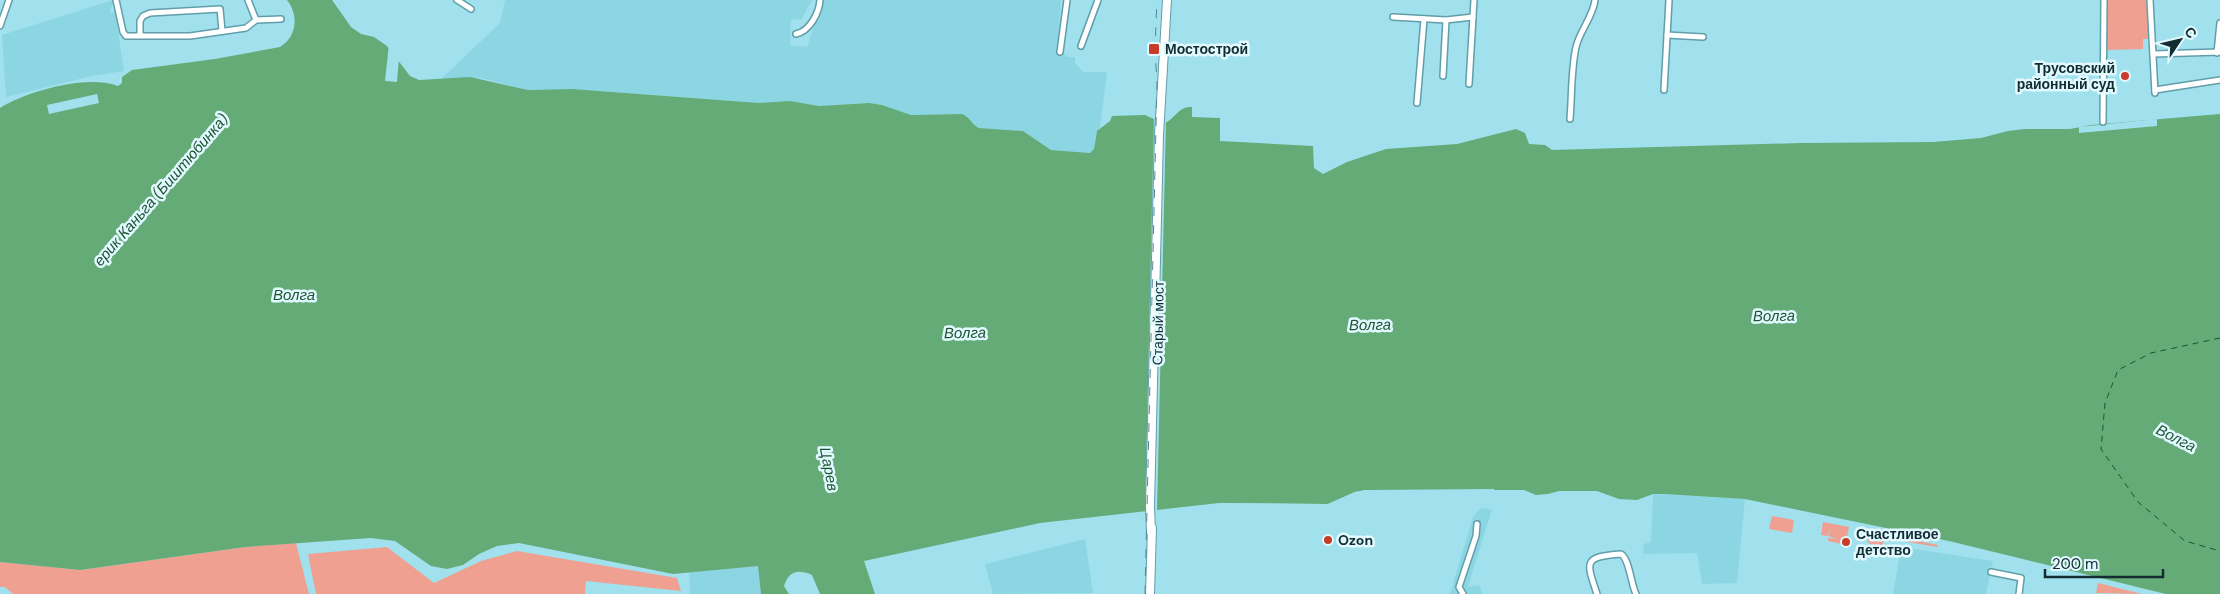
<svg xmlns="http://www.w3.org/2000/svg" width="2220" height="594" viewBox="0 0 2220 594" font-family="'DM Sans',sans-serif">
<style>
.built{fill:#8cd6e4}
.green{fill:#f0a091}
.water{fill:#65ab77}
.pier{fill:#a1e0ed}
.lines{fill:none;stroke-linecap:round;stroke-linejoin:round}
.ferry{stroke:#1f522f;stroke-width:1;stroke-dasharray:6 5;stroke-linecap:butt}
.street-casing{stroke:#609eaa;stroke-width:8}
.primary-casing{stroke:#609eaa;stroke-width:10}
.street{stroke:#fff;stroke-width:5}
.primary{stroke:#fff;stroke-width:8}
.rail{stroke:#5a868f;stroke-width:1;stroke-dasharray:9 9;stroke-linecap:butt}
.poi-dot{fill:#c83c28;stroke:#e1faff;stroke-width:2}
.labels{text-anchor:middle;stroke-width:5;stroke-linejoin:round;paint-order:stroke}
.poi-label{font-size:14px;font-weight:bold;fill:#122c31;stroke:#e1faff;text-anchor:start}
.street-label{font-size:14px;fill:#122c31;stroke:#e1faff}
.water-label{font-size:15px;font-style:italic;fill:#1f522f;stroke:#e1faff}
</style>
<rect width="100%" height="100%" fill="#a1e0ed"/>
<g class="built">
<path d="M113,0L110,13L115,12L124,71L92,76L6,97L2,35Z"/>
<path d="M505,0H812L801,20L791,19L790,45L807,47L823,0H1061L1057,50L1063,52L1067,57H1075V63L1083,72H1107L1100,128L1096,134L1094,149L1090,153L1051,150L1023,131L979,128L974,126L968,118L962,114L911,115L882,105L869,103L819,106L790,101L759,103L572,89L528,90L481,78L441,79L500,23Z"/>
<path d="M1653,494L1745,499L1737,583L1702,584L1697,553L1643,554L1644,544L1651,542Z"/>
<path d="M1481,508L1492,509L1468,587L1479,585L1483,594H1450L1473,517Z"/>
<path d="M1085,539L1093,593L993,594L985,564Z"/>
<path d="M1901,547L1993,561L1986,594H1893Z"/>
<path d="M758,566L761,594H690L689,571Z"/>
</g>
<g class="green">
<path d="M2106,0H2148L2150,39H2143V49L2106,50Z"/>
<path d="M1772,516L1794,520L1792,533L1769,529Z"/>
<path d="M1823,522L1849,527L1847,537L1843,540L1842,544L1828,541V538L1837,539L1828,536L1832,527L1827,536L1821,535Z"/>
<path d="M1869,531L1938,545L1937,547L1885,538V535L1879,541L1884,539L1882,546L1877,545L1879,541L1876,545L1870,544L1867,540Z"/>
<path d="M296,543L309,594H13L5,587H0V562L80,570L245,547Z"/>
<path d="M387,547L434,583L481,561L517,551L677,578L681,591L586,581L585,594H316L308,554Z"/>
<path d="M2098,583L2142,594L2096,593Z"/>
</g>
<path class="water" d="M287,0H332L351,27L361,34L374,37L387,46L410,76L419,80L470,77L528,90L572,89L759,103L790,101L819,106L869,103L882,105L911,115L962,114C970,117 972,125 979,128L1023,131L1051,150L1090,153L1094,149L1097,131L1110,121L1112,116L1145,115L1158,121L1167,122C1177,116 1179,106 1192,107V117L1220,118V141L1313,146L1314,168L1323,174L1347,162L1386,149L1457,144L1516,129L1525,133L1529,144L1545,145L1552,150L1801,143L1933,142L1981,138L2008,131L2025,129H2070L2091,125L2220,114V594H2166L1949,541L1745,499L1663,494H1653L1637,500L1619,499L1597,491H1559L1548,494L1536,495L1524,490H1366L1355,492L1328,504L1219,503L1040,523L864,561L875,594H820L812,575C798,569 789,571 784,586L789,594H761L758,566L673,574L519,543L497,546L479,554L463,565L447,569L431,566L395,541L371,538L245,547L80,570L0,562V108C27,91 88,74 118,86L122,83V77L132,70L215,59L280,47C297,37 299,15 287,0Z"/>
<g class="pier">
<path d="M389,44L399,58L397,82L385,81Z"/>
<path d="M97,94L99,103L49,114L47,105Z"/>
<path d="M1154,117L1166,119L1157,512L1145,513Z"/>
<path d="M2157,119V126L2079,133V127Z"/>
<path d="M1494,489V491L1359,493L1329,506H1219V503L1328,504L1355,492L1366,490Z"/>
</g>
<g class="lines">
<path class="ferry" d="M2220,338L2151,353L2118,370L2105,403L2101,449L2138,502L2185,541L2220,551"/>
<g class="street-casing">
<g id="street">
<path d="M116,0L123,32L126,36H190L246,28L256,20"/>
<path d="M248,0L256,20L281,19"/>
<path d="M457,0L471,9"/>
<path d="M2150,0L2155,93"/>
<path d="M1393,17L1446,20L1473,17"/>
<path d="M0,26L9,0"/>
<path d="M796,34C810,31 819,13 820,0"/>
<path d="M140,35V21L143,16L150,13L220,9L222,31"/>
<path d="M1667,35L1703,37"/>
<path d="M1081,46L1098,0"/>
<path d="M1060,52L1067,0"/>
<path d="M2217,53L2220,23"/>
<path d="M2153,54L2220,52"/>
<path d="M1443,76L1446,20"/>
<path d="M1469,84L1474,0"/>
<path d="M1664,90L1669,0"/>
<path d="M2155,90L2220,80"/>
<path d="M1417,103L1424,19"/>
<path d="M1570,119C1572,95 1571,70 1576,47C1580,30 1593,17 1595,0"/>
<path d="M2103,122L2104,0"/>
<path d="M1991,572L2021,578L2019,594"/>
<path d="M1463,594L1459,587L1476,536L1477,524"/>
<path d="M1597,594C1586,561 1583,557 1621,554C1629,558 1631,584 1636,594"/>
</g>
</g>
<g class="primary-casing">
<g id="primary">
<path d="M1151,532L1150,506L1159,135L1167,0"/>
<path d="M1150,594L1152,528"/>
</g>
</g>
<use href="#street" class="street"/>
<use href="#primary" class="primary"/>
<path class="rail" d="M1145,594L1157,83L1155,49L1157,0"/>
</g>
<g class="poi-dot">
<rect x="1148" y="43" width="12" height="12" rx="2.5"/>
<circle cx="2125" cy="76" r="5"/>
<circle cx="1328" cy="540" r="5"/>
<circle cx="1846" cy="542" r="5"/>
</g>
<g class="labels">
<g class="poi-label">
<text x="1165" y="54">Мостострой</text>
<text x="2115" y="73" text-anchor="end">Трусовский<tspan x="2115" dy="16">районный суд</tspan></text>
<text x="1856" y="539">Счастливое<tspan x="1856" dy="16">детство</tspan></text>
<text x="1338" y="545">Ozon</text>
</g>
<g class="street-label">
<text transform="translate(1158 323) rotate(-89)" y="5">Старый мост</text>
</g>
<g class="water-label">
<text transform="translate(161 190) rotate(-49)" y="5">ерик Каньга (Биштюбинка)</text>
<text x="294" y="300">Волга</text>
<text transform="translate(1774 316) rotate(-1)" y="5">Волга</text>
<text transform="translate(1370 325) rotate(-1)" y="5">Волга</text>
<text transform="translate(965 333) rotate(-1)" y="5">Волга</text>
<text transform="translate(2176 438) rotate(27)" y="5">Волга</text>
<text transform="translate(829 469) rotate(79)" y="5">Царев</text>
</g>
</g>
<g transform="translate(2180 40) rotate(55)" stroke="#e1faff" stroke-width="4" paint-order="stroke">
<path d="M0-4L9 19L0 12L-9 19Z" fill="#122c31"/>
<text y="-8" font-size="14" font-weight="bold" text-anchor="middle" fill="#122c31">С</text>
</g>
<path d="M2045 569v8h118v-8" fill="none" stroke="#122c31" stroke-width="2.5"/>
<text x="2052" y="569" font-size="15" fill="#122c31" stroke="#e1faff" stroke-width="4" paint-order="stroke">200 m</text>
</svg>
